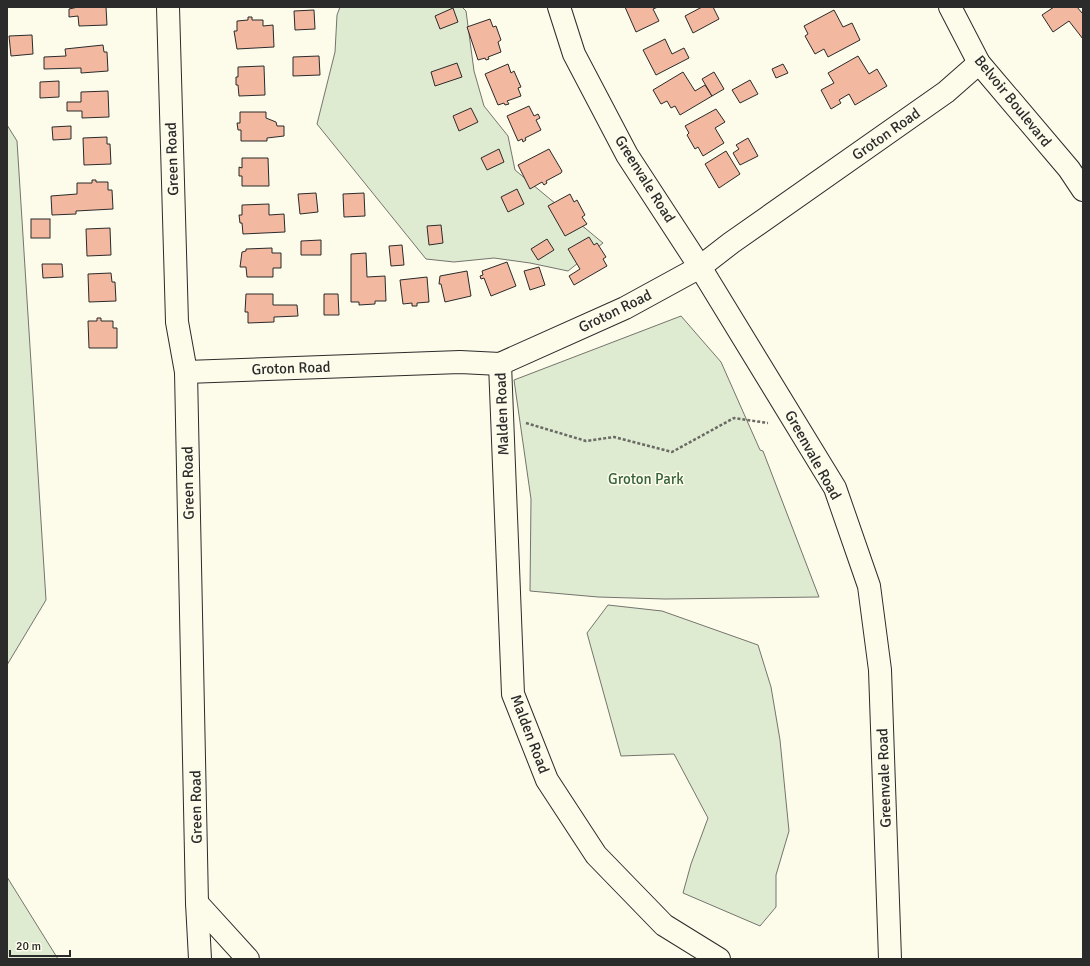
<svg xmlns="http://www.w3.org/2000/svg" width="1090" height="966" viewBox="0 0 1090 966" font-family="Signika,sans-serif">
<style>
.green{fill:#deebd1;stroke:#74746e}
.building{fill:#f2b8a0;stroke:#2b2b2b}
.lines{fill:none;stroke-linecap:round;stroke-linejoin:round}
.minor-casing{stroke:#2b2b2b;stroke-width:24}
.major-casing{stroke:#2b2b2b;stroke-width:24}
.path{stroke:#6a6964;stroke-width:2.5;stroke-dasharray:3 2;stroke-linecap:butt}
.minor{stroke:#fdfbea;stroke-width:22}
.major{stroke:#fdfbea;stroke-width:22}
.labels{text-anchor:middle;stroke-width:3;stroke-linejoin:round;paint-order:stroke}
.street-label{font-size:15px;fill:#2b2b2b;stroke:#fdfbea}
.park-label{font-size:15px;fill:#34623c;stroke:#fdfbea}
</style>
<rect width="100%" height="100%" fill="#fdfbea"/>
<g class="green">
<path d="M340,7H462L466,11L474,71L484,106L508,136L515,170L603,243L568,271L530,263L494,258L454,262L426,259L317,124L335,52L337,15Z"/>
<path d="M7,125L17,141L46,600L7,665Z"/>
<path d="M681,316L721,362L760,450L763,451L819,597L665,599L598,597L530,591L531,499L514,380Z"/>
<path d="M608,605L662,611L758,645L771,687L780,740L789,831L776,875V907L760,926L683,893L691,864L708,818L674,754L621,756L587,633Z"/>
<path d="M7,877L58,959H7Z"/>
</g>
<g class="building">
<path d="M78,7H106L107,25L79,26L78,16L69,17V9Z"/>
<path d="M625,7H658L653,9L659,21L636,32Z"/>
<path d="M702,7H713L719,19L693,33L685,16Z"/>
<path d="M1054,7H1077L1082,13L1083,12V39L1069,21L1053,32L1042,15Z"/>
<path d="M453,8L458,22L440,29L435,16Z"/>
<path d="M314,10L315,29L295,30L294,11Z"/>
<path d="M834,10L843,27L852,23L860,40L828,57L824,49L815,54L805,36L808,34L804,26Z"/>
<path d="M248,17H252V20H263V26L273,25L274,47L237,49L234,31H237V21L248,20Z"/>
<path d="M490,19L493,27L496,26L501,40L498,42L501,52L488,57L489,59L486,60L485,58L478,60L467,27Z"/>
<path d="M32,35L33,54L11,56L9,36Z"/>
<path d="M665,39L672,54L684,48L689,58L656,75L643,50Z"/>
<path d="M103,45L104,52H107L108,71L81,73V68L44,69V57L66,56L65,49Z"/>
<path d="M319,56L320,75L293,76V57Z"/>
<path d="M858,56L869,74L877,69L887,86L855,105L849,94L839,100L841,103L831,109L821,90L834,83L828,73Z"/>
<path d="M457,63L462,77L435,86L431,72Z"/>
<path d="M508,64L511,73L514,71L521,87L518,88L521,96L507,101L509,104L505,105L504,103L498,105L485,74Z"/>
<path d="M783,64L788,73L776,78L772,69Z"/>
<path d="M264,66L265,95L239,96L238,85H236V77H238V67Z"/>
<path d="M683,72L695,91L705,85L712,96L680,115L675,106L671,108L667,101L661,104L653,90Z"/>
<path d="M714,72L724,89L712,96L702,79Z"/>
<path d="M750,80L758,94L740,103L732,90Z"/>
<path d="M59,81V97L40,98V82Z"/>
<path d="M108,91L109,117L82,118V111H67V102H81V92Z"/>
<path d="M529,106L534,116L538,114L540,118L536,120L541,130L525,138L526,140L523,142L522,139L518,141L507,116Z"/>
<path d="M471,108L478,122L459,131L453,116Z"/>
<path d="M716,109L725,122L715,128L724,143L703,156L698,147L695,149L687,135L689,133L685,126Z"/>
<path d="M240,112H266V118L276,122L277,126H284V136L267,138V141H241V130H238L237,123H240Z"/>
<path d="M71,126V139L53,140L52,127Z"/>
<path d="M107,137V144H110L111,164L84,165L83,138Z"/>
<path d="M748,138L758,156L740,165L733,153L739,149L736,145Z"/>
<path d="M499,149L504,162L487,170L481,158Z"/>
<path d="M549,149L562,171L561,173L546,181L547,183L544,185L542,182L530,189L518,165Z"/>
<path d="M726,151L740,174L719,188L705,164Z"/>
<path d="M242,158H268L269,186H242V176H239V167L242,168Z"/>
<path d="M92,180H96V182H108V190H112L113,209L76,211V214L52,215L51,196L77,194V183H92Z"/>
<path d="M517,189L524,204L508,212L501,197Z"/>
<path d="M316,193L318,212L300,214L298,194Z"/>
<path d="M364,193L365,216L344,217L343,194Z"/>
<path d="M570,194L574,202L577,200L585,215L582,217L587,224L565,236L548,206Z"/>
<path d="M269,204V215L284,214L285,232L243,234L242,223H240L239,215H242V205Z"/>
<rect x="31" y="219" width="19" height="19"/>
<path d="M441,225L443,243L429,245L427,226Z"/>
<path d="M110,228L111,255L87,256L86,229Z"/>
<path d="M589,237L594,245L597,243L606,257L603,259L607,266L574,285L569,276L580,269L568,249Z"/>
<path d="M547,239L554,250L538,260L531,249Z"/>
<path d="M321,240V255H301V241Z"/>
<path d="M402,245L404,265L391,266L389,246Z"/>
<path d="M272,248V253H281V268H273V277H247L246,267H240L242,252L246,251V249Z"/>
<path d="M366,253L367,277L385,276L386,301H375V304L359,305V302H351V254Z"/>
<path d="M507,262L516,286L491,296L484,278L481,279L480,276L483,275L482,271Z"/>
<path d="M42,264H62L63,277L43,278Z"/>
<path d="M539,267L545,285L530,290L524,271Z"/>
<path d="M467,271L471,296L445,302L441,284H439L440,276Z"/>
<path d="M111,273L112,282H115L116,301L89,302L88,274Z"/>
<path d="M427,277L429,302L417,303V306H412V303L403,304L400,280Z"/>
<path d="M246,294H273V305H297L298,316L274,317V322L248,323V312H245Z"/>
<path d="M324,294H338L339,315H324Z"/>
<path d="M97,318H101V321H113V328H117V348H89L88,321H97Z"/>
</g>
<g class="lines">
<g class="minor-casing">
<g id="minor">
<path d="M559,7L574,54L627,155L700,267L835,488L869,586L880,670L890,959"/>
<path d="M950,7L979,63L1069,169L1083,190"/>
<path d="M500,364L513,694L547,780L596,855L664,925L719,959"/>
<path d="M186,372L460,362L500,364L625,308L700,267L731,243L946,92L979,63"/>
<path d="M197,903L248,959"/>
</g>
</g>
<g class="major-casing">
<path id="major" d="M168,7L177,322L186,372L197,903L200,959"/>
</g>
<path class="path" d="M526,423L586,441L614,437L672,452L734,418L768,423"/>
<use href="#minor" class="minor"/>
<use href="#major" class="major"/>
</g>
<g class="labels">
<g class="street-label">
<text transform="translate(1013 101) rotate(51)" y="5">Belvoir Boulevard</text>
<text transform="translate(886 134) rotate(-35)" y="5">Groton Road</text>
<text transform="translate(172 159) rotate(-92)" y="5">Green Road</text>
<text transform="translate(645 179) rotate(58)" y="5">Greenvale Road</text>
<text transform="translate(615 311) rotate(-26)" y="5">Groton Road</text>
<text transform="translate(291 368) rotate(-2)" y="5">Groton Road</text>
<text transform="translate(502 414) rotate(-92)" y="5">Malden Road</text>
<text transform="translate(813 455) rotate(61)" y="5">Greenvale Road</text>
<text transform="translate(188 483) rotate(-91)" y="5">Green Road</text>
<text transform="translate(530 734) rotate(69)" y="5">Malden Road</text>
<text transform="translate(884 778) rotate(-92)" y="5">Greenvale Road</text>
<text transform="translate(196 807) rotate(-91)" y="5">Green Road</text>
</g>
<g class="park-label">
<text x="646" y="484">Groton Park</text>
</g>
</g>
<rect width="1090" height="966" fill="none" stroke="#2b2b2b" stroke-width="16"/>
<path d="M10 950v6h60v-6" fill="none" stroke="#2b2b2b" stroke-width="2"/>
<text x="16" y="950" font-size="12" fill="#2b2b2b" stroke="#fdfbea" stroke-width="3" paint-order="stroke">20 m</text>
</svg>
